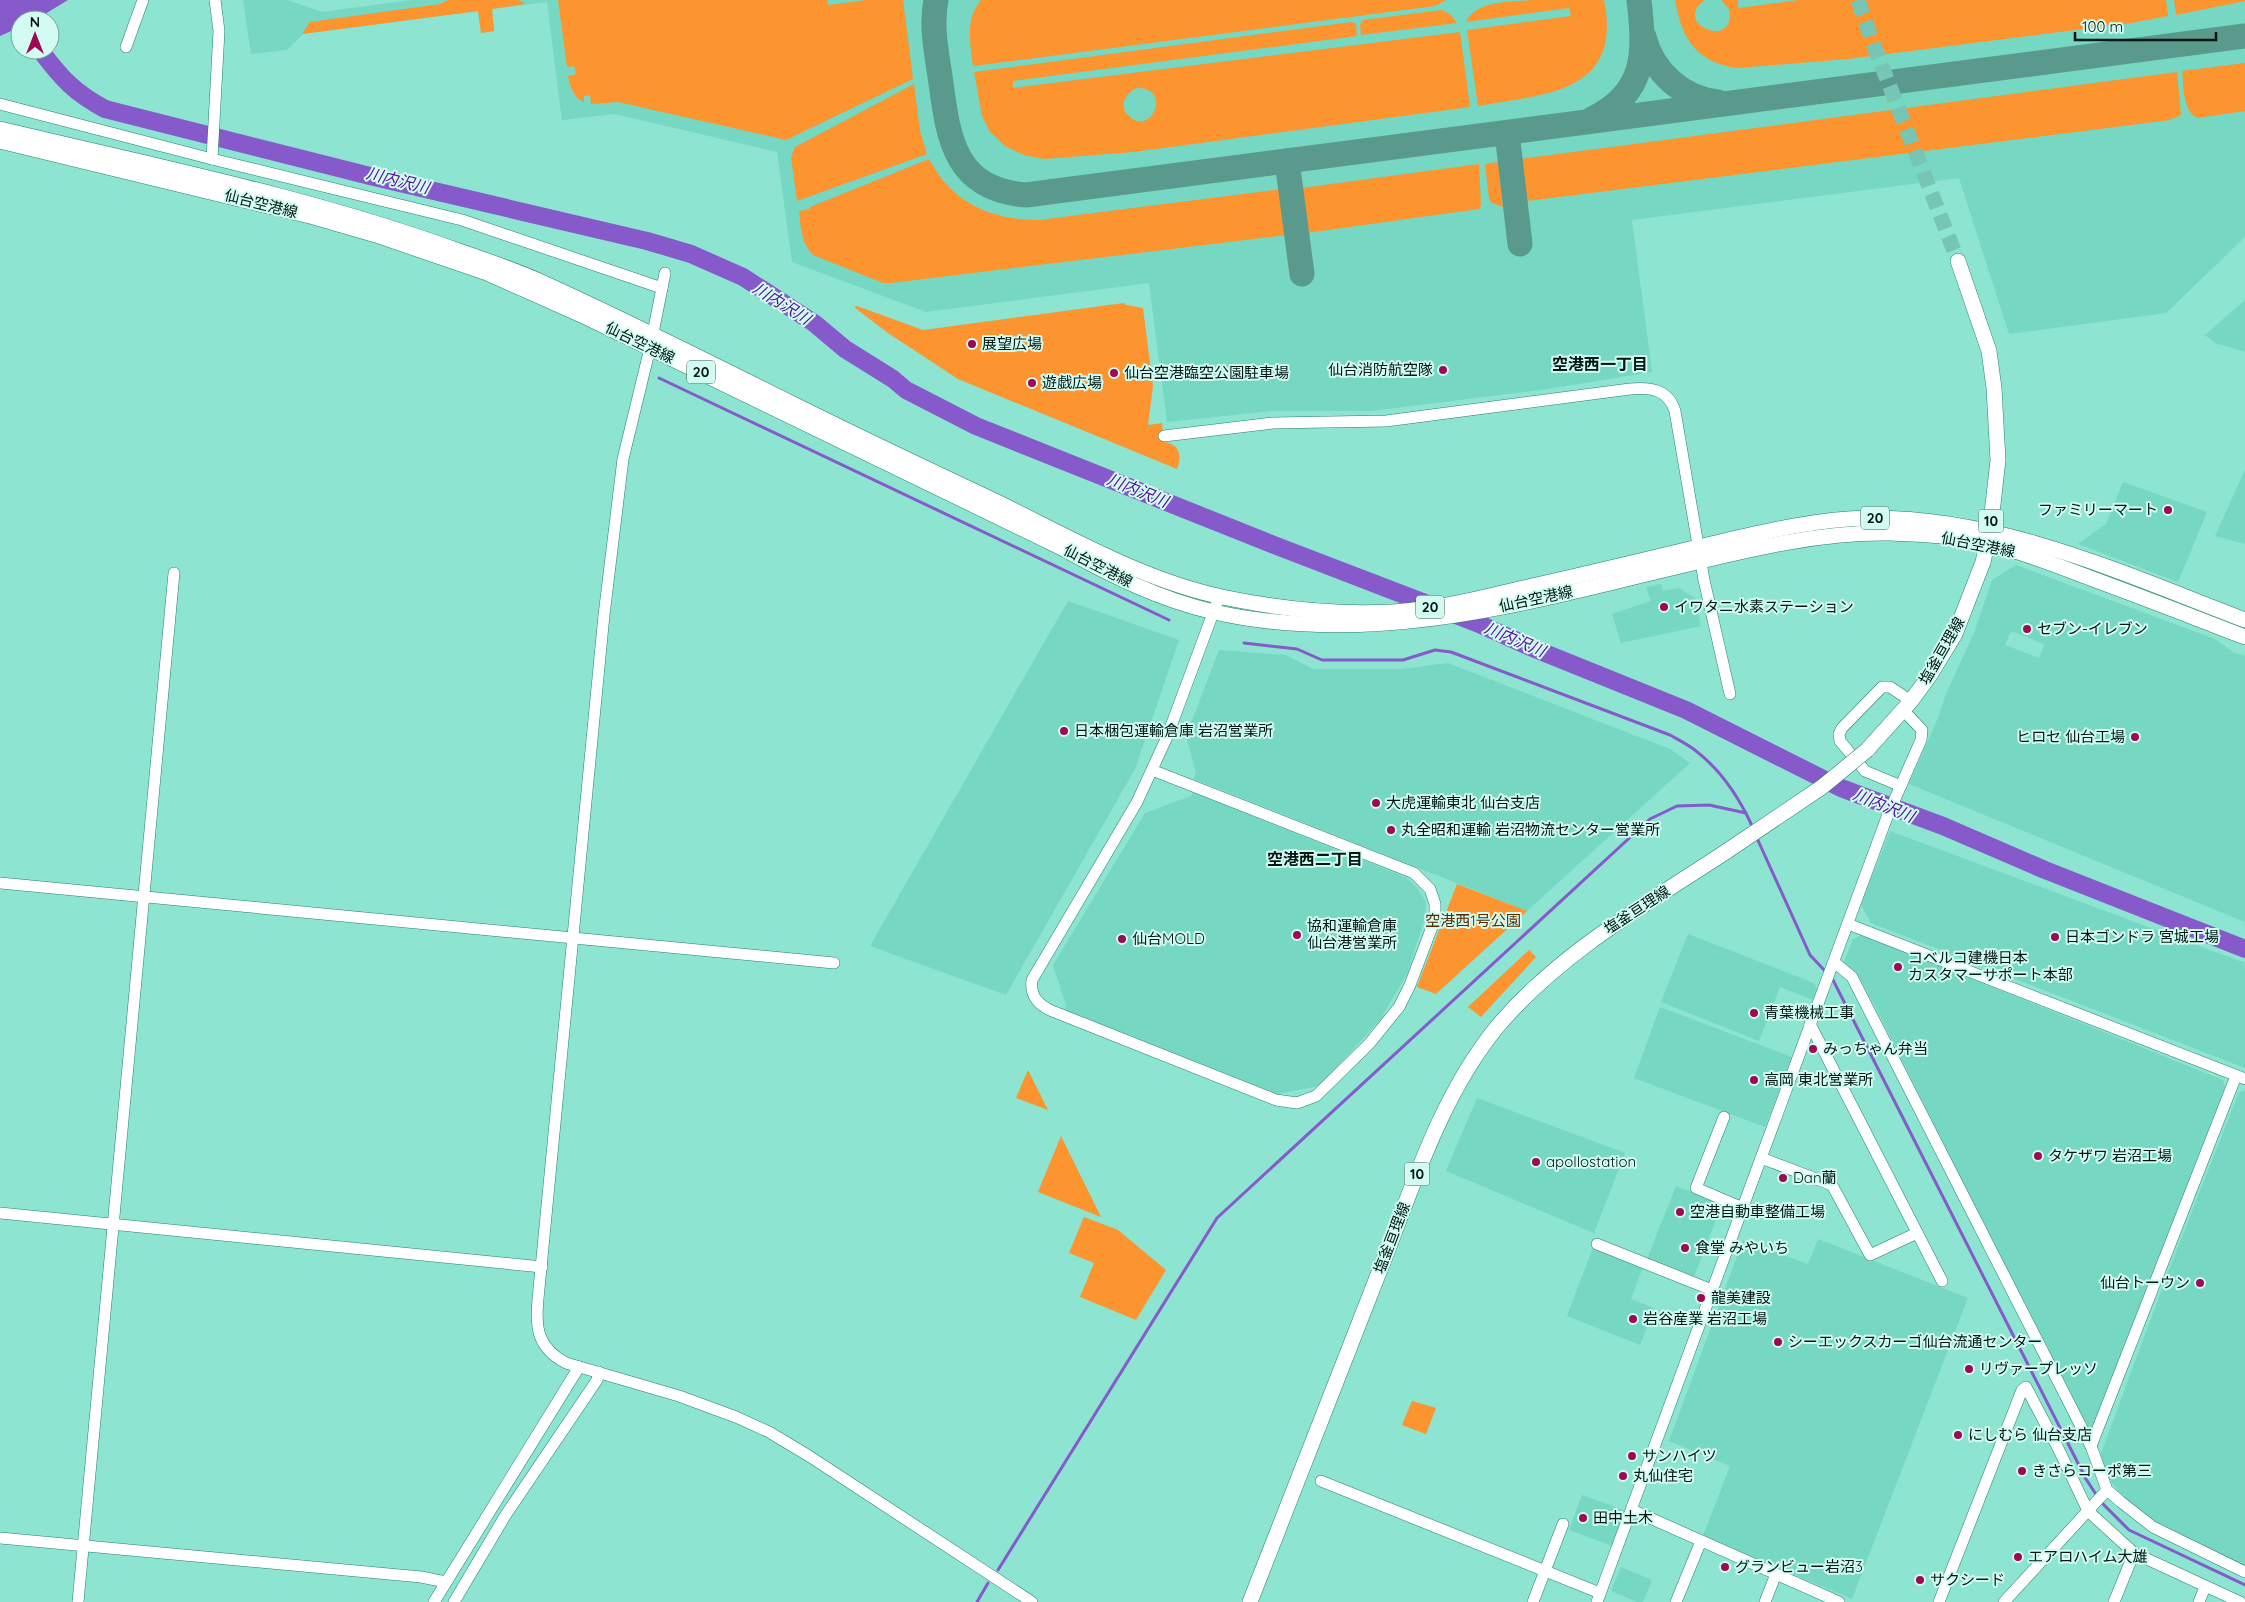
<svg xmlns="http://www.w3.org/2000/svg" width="2245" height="1602" viewBox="0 0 2245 1602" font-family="Quicksand,'Noto Sans JP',sans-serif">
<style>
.built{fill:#76d7c3;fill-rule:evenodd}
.green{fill:#fc942f;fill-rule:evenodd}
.water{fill:#865acb}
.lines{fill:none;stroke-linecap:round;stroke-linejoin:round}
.stream{stroke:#865acb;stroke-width:3}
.river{stroke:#865acb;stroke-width:18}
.taxiway{stroke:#599a8c;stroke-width:25}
.major-tunnel{stroke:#77c5b4;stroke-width:15;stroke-dasharray:15 8;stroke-linecap:butt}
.minor-casing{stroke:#248171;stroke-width:12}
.major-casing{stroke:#248171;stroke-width:16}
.minor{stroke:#fff;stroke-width:11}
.major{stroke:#fff;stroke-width:15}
.major-bridge-casing{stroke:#248171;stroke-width:16;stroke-linecap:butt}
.major-bridge{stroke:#fff;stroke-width:15}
.poi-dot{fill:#9d0955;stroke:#d2fbf1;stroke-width:2}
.labels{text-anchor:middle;stroke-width:4;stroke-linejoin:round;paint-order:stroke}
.shield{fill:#d2fbf1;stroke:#3f5b55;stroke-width:1}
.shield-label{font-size:14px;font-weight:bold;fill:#001712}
.street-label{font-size:15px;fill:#001712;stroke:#d2fbf1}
.poi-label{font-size:15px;fill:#001712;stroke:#d2fbf1;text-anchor:start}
.park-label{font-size:15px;fill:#562c02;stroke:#d2fbf1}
.water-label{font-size:16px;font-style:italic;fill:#570c9d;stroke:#d2fbf1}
.neighbourhood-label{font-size:16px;font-weight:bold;fill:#001712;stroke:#d2fbf1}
</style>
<rect width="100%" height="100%" fill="#8ce4d1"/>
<g class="built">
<path d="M243,0H287L322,12L411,0H2245V237L2166,313L2009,334L1959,178L1632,220L1652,372L1541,390L1371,411H1273L1167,422L1149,283L926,312L792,262L777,152L615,114L562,120L547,2L492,9L494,31L481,33L478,11L303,34L287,50L251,54Z"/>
<path d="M2245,300V352L2215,343L2205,335Z"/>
<path d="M2245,470V544L2215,536Z"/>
<path d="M2123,482L2207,512L2178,582L2078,544L2106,524Z"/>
<path d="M2016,565L2215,639L2233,652L2245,656V922L1909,784L1938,718L1946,694L1974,633L1992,580ZM2011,631L2044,644L2048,635L2039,658L2005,645Z"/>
<path d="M1661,584L1663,591L1679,588L1695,598L1701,626L1621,643L1612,614L1651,601L1646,587Z"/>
<path d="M1068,601L1179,640L1135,769L1006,995L870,946Z"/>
<path d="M1219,650L1286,655L1313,669H1402L1448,663L1670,749L1690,763L1527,911L1194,779L1196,773L1186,736Z"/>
<path d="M1193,792L1407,878L1417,888L1426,902L1425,918L1407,974L1380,1020L1319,1086L1276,1094L1065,1010L1066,1005L1053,965L1145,813L1191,796Z"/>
<path d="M1890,831L2245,963V1068L1871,923L1861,905Z"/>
<path d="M1688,934L1814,983L1817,989L1813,1000L1780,987L1759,1041L1661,1002Z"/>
<path d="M1862,935L2223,1080L2225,1087L2090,1437L1876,1008L1859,977L1843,964L1853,939Z"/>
<path d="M1660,1007L1792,1057L1765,1127L1634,1078Z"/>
<path d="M2245,1090V1566L2155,1523L2127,1501L2117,1489L2103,1471L2100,1456L2169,1270L2239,1092Z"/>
<path d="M1477,1098L1625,1153L1594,1233L1446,1171Z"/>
<path d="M1676,1186L1722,1204L1694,1277L1647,1259Z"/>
<path d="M1818,1239L1968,1298L1852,1599L1703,1536L1730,1466L1669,1441L1743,1240L1808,1264Z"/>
<path d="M1594,1245L1644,1264L1631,1299L1654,1308L1640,1345L1567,1316Z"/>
<path d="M1582,1495L1626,1511L1613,1546L1569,1530Z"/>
<path d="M1621,1567L1652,1580L1643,1602H1637L1611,1591Z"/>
</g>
<g class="green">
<path d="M448,0H519L525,4L492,9L494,31L481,33L478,11L302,34L310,22L440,4Z"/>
<path d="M558,0H827L828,5L866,0H903L913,79L786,140L618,102L591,104L590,95L584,96V102C573,97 570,87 568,76L576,74L574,66L567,67Z"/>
<path d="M981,0H1446L1435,6L973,66C970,42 965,19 981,0Z"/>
<path d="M1533,0H1604C1623,93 1545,94 1478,106L1467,30L1571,16L1569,8L1466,22C1476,0 1512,2 1533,0Z"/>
<path d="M1675,0H1705C1670,23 1737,52 1729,9L1721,0H1738V8L1798,0H2166L2168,16L2131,23L1848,59L1736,68C1695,61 1682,39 1675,0Z"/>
<path d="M2174,0H2245V1L2176,15Z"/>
<path d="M1442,10L1451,15L1457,23L1361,35L1360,24L1363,20Z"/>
<path d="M1352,22L1356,24L1357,36L1013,81V88L1460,32L1470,107L1133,152L1044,159L1024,155L1005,146L990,132L982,116L974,72ZM1137,88C1173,87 1151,138 1129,116C1118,106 1125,93 1137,88Z"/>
<path d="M2245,63V111L2197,118C2182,110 2184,86 2182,71Z"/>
<path d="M2177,72L2181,115L2170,120L1527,201L1521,159Z"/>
<path d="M914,84L920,131L927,154L797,201L791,157L795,147Z"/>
<path d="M929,159C952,203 991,220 1039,220L1281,189L1287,235L891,283H883L813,255C801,243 801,227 799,211L810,209V207Z"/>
<path d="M1498,162L1503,207L1492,203L1489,199L1485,164Z"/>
<path d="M1479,164L1481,205L1479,209L1306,233L1301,188Z"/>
<path d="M1124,303L1126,305L1143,308L1153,386L1148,425L1162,423L1164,442C1180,444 1182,456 1177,469L958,379L888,333L854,307L857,306L923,330Z"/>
<path d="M1457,884L1527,911L1436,994L1417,987Z"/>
<path d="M1529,950L1536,957L1481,1017L1468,1007Z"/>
<path d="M1028,1070L1048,1110L1016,1098Z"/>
<path d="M1061,1136L1101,1217L1038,1192Z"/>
<path d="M1084,1217L1118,1230L1166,1270L1136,1320L1080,1297L1094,1263L1069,1253Z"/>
<path d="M1412,1401L1436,1408L1426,1434L1402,1425Z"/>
</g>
<path class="water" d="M0,0H68L35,20H20V27L0,36Z"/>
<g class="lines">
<g class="stream">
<path d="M659,378L1169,620"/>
<path d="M1244,643L1297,649L1322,660H1403L1435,650L1451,652L1670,735C1679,740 1689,745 1696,751C1722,771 1740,799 1753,828"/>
<path d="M1756,836L1810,955L1826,972"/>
<path d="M1831,976L2086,1479L2097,1496"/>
<path d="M2100,1501L2129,1530L2245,1585"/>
<path d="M998,1570L1217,1218L1650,819L1677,806L1709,805L1746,813"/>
<path d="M977,1602L988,1583"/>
</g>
<path class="river" d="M41,51C61,78 75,93 105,109L370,176L647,241L691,254L743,277L814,323L845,349L893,379L906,390L976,426L1274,545L1477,623L1530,647L1686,710L1841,788L1943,826L2045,870L2245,949"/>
<g class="taxiway">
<path d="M936,0C931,25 936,50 940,76C948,135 952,189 1026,195L2245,36"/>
<path d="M1644,37C1653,72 1682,98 1718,102"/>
<path d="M1592,119C1647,93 1645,52 1639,0"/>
<path d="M1507,133L1520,244"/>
<path d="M1287,161L1302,274"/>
</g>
<path class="major-tunnel" d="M1858,0L1874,46L1958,261"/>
<g class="minor-casing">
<g id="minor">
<path d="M126,47L143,0"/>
<path d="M0,104L212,159L462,220L662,288"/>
<path d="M212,159L219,31L215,0"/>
<path d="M665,273L650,348L623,459L604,615L538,1299C535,1329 538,1348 566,1363L679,1396L736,1417L769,1432L809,1456L1032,1602"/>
<path d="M1164,436L1273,423L1386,421L1630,389C1650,387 1668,389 1675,411L1704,580L1730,694"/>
<path d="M1152,770L1414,873L1430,889L1435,904V919L1410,985L1399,1007L1369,1044L1316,1096L1297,1103L1276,1100L1052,1011C1038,1005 1030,996 1032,980L1137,802L1167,737L1219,597"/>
<path d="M1901,786L1865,771L1840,741L1839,734L1842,728L1882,687H1890L1911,701"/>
<path d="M0,883L834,963"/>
<path d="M1848,924L2245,1079"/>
<path d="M1834,962L1852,977L2091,1446L2107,1490L2121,1502L2153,1527L2245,1572"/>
<path d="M1810,1024L1942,1281"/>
<path d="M1724,1117L1696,1188L1743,1208"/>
<path d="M1761,1158L1832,1185L1870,1255L1917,1233"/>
<path d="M0,1213L542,1267"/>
<path d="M1597,1244L1712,1290"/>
<path d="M2091,1446L2236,1076"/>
<path d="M1321,1481L1600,1593"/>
<path d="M1632,1510L1839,1602"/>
<path d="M0,1538L421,1577L446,1582"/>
<path d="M78,1602L174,573"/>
<path d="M434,1602L579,1367"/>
<path d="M454,1602L505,1516L597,1380L599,1372"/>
<path d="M1533,1602L1563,1524"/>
<path d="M1597,1602L1887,817L1921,740L1922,730L1903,710"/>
<path d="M1676,1602L1701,1541"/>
<path d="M1765,1602L1776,1574"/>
<path d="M1939,1602L2022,1390L2026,1387L2058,1448L2088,1511L2134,1553L2240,1602"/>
<path d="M2004,1602L2107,1490"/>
<path d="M2114,1602L2134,1553"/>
<path d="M2199,1602L2205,1587"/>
</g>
</g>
<g class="major-casing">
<g id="major">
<path d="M0,129C154,166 310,197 459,251C485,260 512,269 537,280C624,319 708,362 793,404C861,438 929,470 997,502C1071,538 1146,582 1227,598C1281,609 1336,615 1392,612C1439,609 1486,597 1532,586C1586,574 1640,561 1694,548C1751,535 1810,519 1869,518C2002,517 2124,574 2245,620"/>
<path d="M0,141L314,217L376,235L487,273L588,318L1062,548C1110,575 1161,600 1214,612C1365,646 1517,606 1663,570C1736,553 1812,532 1887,533C1911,534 1937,535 1961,538C2005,545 2048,562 2090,578C2142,597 2193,617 2245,637"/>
<path d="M1867,750L1911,701L1930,675L1955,634L1983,562L1990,531L1998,460L1994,388L1989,351L1958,261"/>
<path d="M1250,1602C1294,1489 1338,1376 1383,1262C1414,1183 1442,1094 1497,1027C1560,952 1647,904 1727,851"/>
</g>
</g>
<use href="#minor" class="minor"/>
<use href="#major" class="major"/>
<g class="major-bridge-casing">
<path id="major-bridge" d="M1727,851L1822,787L1867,750"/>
</g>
<use href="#major-bridge" class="major-bridge"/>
</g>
<g class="poi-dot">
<circle cx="972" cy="344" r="5"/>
<circle cx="1443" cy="370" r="5"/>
<circle cx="1114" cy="373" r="5"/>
<circle cx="1032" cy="383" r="5"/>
<circle cx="2168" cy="510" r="5"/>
<circle cx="1664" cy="607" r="5"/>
<circle cx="2027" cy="629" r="5"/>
<circle cx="1064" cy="731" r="5"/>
<circle cx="2135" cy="737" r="5"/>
<circle cx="1376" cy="803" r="5"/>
<circle cx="1391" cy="830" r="5"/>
<circle cx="1297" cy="935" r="5"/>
<circle cx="2055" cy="937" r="5"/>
<circle cx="1122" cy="939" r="5"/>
<circle cx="1898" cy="967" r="5"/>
<circle cx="1754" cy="1013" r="5"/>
<circle cx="1813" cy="1049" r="5"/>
<circle cx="1754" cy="1080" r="5"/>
<circle cx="2038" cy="1156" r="5"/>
<circle cx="1536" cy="1162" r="5"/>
<circle cx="1783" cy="1178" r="5"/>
<circle cx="1680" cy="1212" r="5"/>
<circle cx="1685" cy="1248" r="5"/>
<circle cx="2200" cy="1283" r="5"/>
<circle cx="1701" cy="1298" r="5"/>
<circle cx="1633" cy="1319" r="5"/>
<circle cx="1778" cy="1342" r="5"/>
<circle cx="1969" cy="1369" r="5"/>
<circle cx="1958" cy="1435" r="5"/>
<circle cx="1632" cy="1456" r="5"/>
<circle cx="2022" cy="1471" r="5"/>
<circle cx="1623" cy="1476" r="5"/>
<circle cx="1583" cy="1518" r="5"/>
<circle cx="2018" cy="1557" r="5"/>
<circle cx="1725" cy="1567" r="5"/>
<circle cx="1920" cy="1580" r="5"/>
</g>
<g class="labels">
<g class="shield">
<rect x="687" y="360.5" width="28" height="23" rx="4"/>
<rect x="1861" y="506.5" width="28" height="23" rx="4"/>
<rect x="1978.5" y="509.5" width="25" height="23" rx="4"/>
<rect x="1416" y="595.5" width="28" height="23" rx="4"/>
<rect x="1404.5" y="1162.5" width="25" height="23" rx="4"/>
</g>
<g class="shield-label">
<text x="701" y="377">20</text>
<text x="1875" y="523">20</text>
<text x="1991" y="526">10</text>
<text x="1430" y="612">20</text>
<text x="1417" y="1179">10</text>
</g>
<g class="street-label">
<text transform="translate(261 204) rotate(14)" y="5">仙台空港線</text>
<text transform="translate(640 343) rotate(26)" y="5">仙台空港線</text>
<text transform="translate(1978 545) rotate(11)" y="5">仙台空港線</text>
<text transform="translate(1098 566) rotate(27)" y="5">仙台空港線</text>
<text transform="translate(1536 599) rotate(-12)" y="5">仙台空港線</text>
<text transform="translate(1942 651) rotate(-60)" y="5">塩釜亘理線</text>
<text transform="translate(1637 910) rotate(-33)" y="5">塩釜亘理線</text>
<text transform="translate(1392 1238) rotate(-69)" y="5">塩釜亘理線</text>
</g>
<g class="poi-label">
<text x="982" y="349">展望広場</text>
<text x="1433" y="375" text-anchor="end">仙台消防航空隊</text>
<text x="1124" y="378">仙台空港臨空公園駐車場</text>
<text x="1042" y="388">遊戯広場</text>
<text x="2158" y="515" text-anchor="end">ファミリーマート</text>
<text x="1674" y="612">イワタニ水素ステーション</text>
<text x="2037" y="634">セブン-イレブン</text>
<text x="1074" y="736">日本梱包運輸倉庫 岩沼営業所</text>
<text x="2125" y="742" text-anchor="end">ヒロセ 仙台工場</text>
<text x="1386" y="808">大虎運輸東北 仙台支店</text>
<text x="1401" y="835">丸全昭和運輸 岩沼物流センター営業所</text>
<text x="1307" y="931">協和運輸倉庫<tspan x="1307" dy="17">仙台港営業所</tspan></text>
<text x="2065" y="942">日本ゴンドラ 宮城工場</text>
<text x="1132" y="944">仙台MOLD</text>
<text x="1908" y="963">コベルコ建機日本<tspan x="1908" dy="17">カスタマーサポート本部</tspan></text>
<text x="1764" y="1018">青葉機械工事</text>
<text x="1823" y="1054">みっちゃん弁当</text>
<text x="1764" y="1085">高岡 東北営業所</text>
<text x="2048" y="1161">タケザワ 岩沼工場</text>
<text x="1546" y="1167">apollostation</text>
<text x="1793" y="1183">Dan蘭</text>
<text x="1690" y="1217">空港自動車整備工場</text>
<text x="1695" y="1253">食堂 みやいち</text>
<text x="2190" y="1288" text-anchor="end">仙台トーウン</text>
<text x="1711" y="1303">龍美建設</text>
<text x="1643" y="1324">岩谷産業 岩沼工場</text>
<text x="1788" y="1347">シーエックスカーゴ仙台流通センター</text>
<text x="1979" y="1374">リヴァープレッソ</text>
<text x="1968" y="1440">にしむら 仙台支店</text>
<text x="1642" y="1461">サンハイツ</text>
<text x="2032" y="1476">きさらコーポ第三</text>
<text x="1633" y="1481">丸仙住宅</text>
<text x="1593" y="1523">田中土木</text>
<text x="2028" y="1562">エアロハイム大雄</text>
<text x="1735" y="1572">グランビュー岩沼3</text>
<text x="1930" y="1585">サクシード</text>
</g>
<g class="park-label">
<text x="1473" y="926">空港西1号公園</text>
</g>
<g class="water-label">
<text transform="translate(398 180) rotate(14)" y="6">川内沢川</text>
<text transform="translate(782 303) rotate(32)" y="6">川内沢川</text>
<text transform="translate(1138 490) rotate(22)" y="6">川内沢川</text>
<text transform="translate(1515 639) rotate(23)" y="6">川内沢川</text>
<text transform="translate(1884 805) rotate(22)" y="6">川内沢川</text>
</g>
<g class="neighbourhood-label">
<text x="1600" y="370">空港西一丁目</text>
<text x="1315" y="865">空港西二丁目</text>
</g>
</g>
<g transform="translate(35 35)"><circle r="24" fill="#d2fbf1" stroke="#7ea098"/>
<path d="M0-4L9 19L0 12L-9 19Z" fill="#9d0955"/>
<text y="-8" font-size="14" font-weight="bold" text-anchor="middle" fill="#001712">N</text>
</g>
<path d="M2075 32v8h141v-8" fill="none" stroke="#001712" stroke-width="2.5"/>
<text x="2082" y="32" font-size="15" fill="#001712" stroke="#d2fbf1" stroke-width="4" paint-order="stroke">100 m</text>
</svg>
